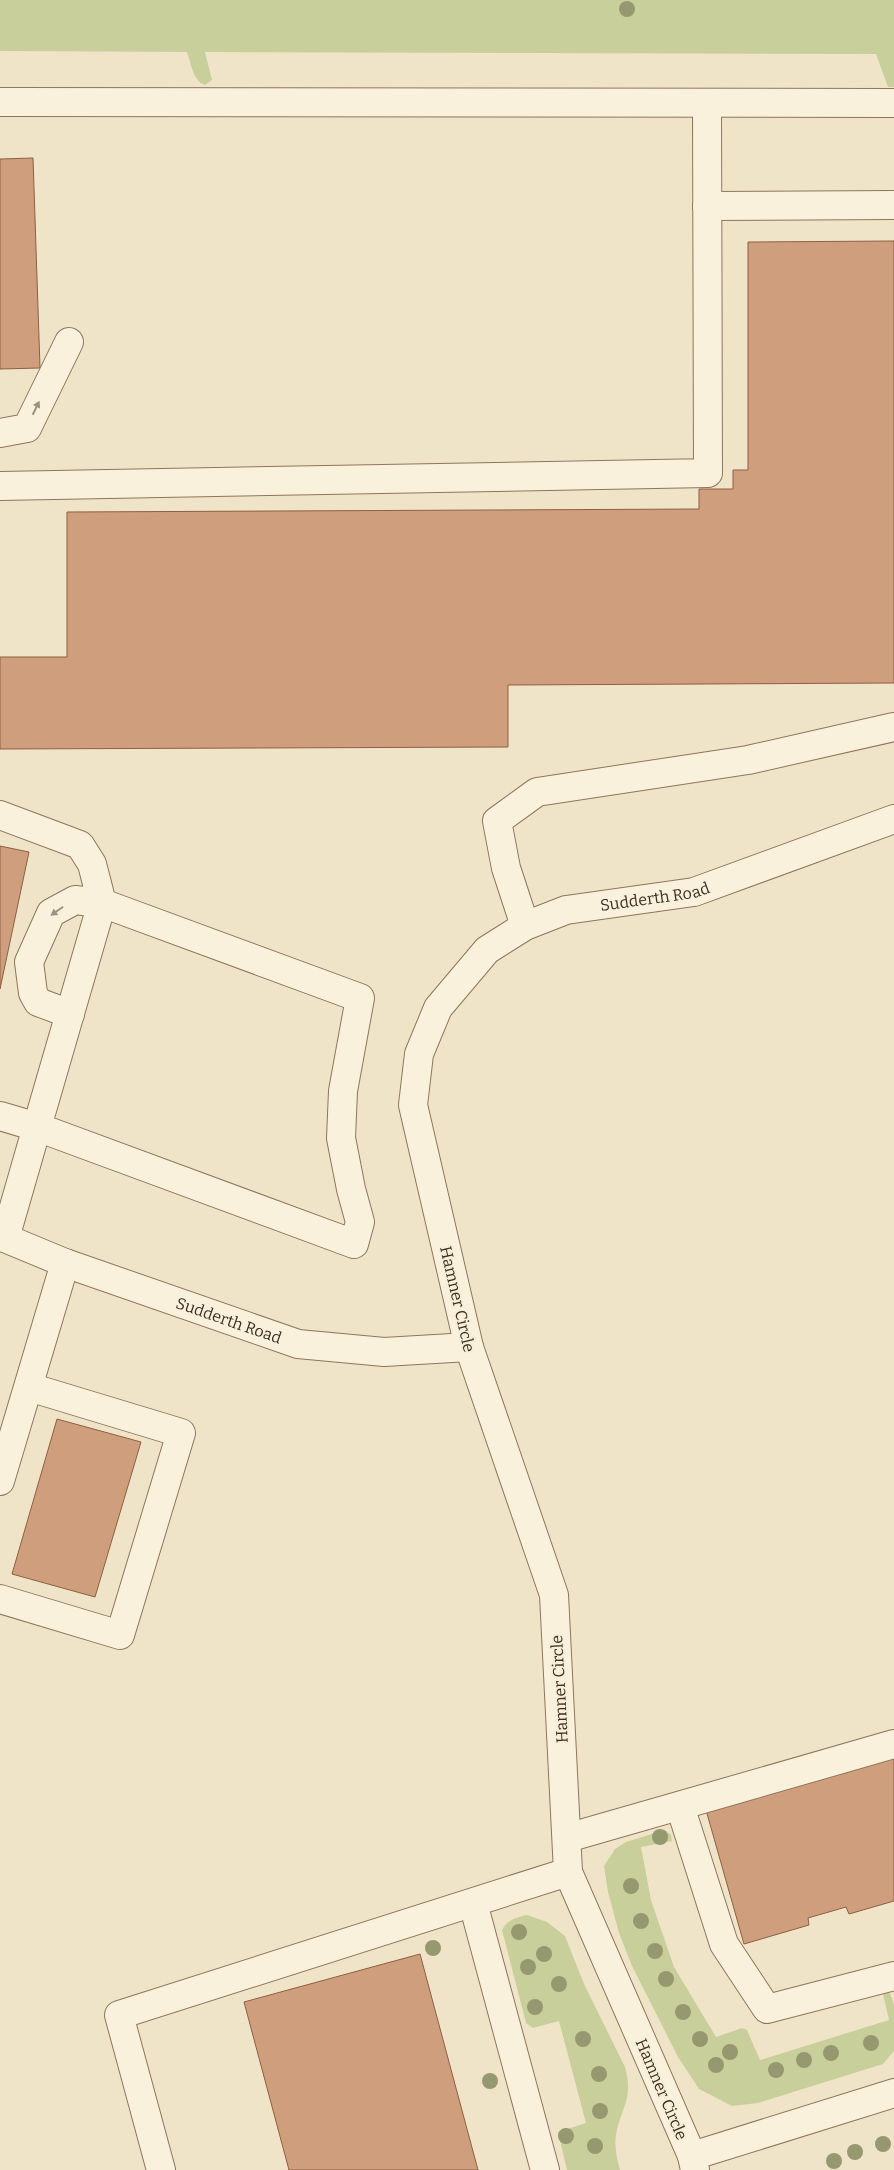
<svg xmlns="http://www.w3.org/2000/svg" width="894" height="2170" viewBox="0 0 894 2170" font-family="Bitter,serif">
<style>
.green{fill:#c9cf9b}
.building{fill:#cf9f7d;stroke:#8d5f41}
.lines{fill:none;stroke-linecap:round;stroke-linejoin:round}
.minor-casing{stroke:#8d765c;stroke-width:30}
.minor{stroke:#faf1dc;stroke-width:28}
.tree{fill:#96986f}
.oneway{fill:#9c907e}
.labels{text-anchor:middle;stroke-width:4.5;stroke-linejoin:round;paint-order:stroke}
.street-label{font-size:16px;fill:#3d2e20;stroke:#f7eed8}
</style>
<rect width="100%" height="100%" fill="#f0e4c8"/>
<g class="green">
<path d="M0,0H894V87H888L876,54L205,52L212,80L205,85C193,81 191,63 187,52L0,51Z"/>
<path d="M665,1830L671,1835L672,1841L641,1847L651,1900L674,1967L716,2037L742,2028L747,2030L760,2060L889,2020L883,1994V1992L889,1990L894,2005V2051L883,2064L758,2103L732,2106L699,2089L678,2057L632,1966L619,1933L608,1892L604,1866L615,1849L626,1842Z"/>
<path d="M527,1915L547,1922L565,1936L584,1984L625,2067C634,2099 621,2107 616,2135C614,2146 617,2159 620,2170H567L558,2132L586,2123L559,2021L533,2028L526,2023L502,1930C507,1920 517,1917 527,1915Z"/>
</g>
<g class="building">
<path d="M33,158L40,368L0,369V159Z"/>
<path d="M894,241V683L508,685V747L0,749V657H67V512L699,509V489H733V470H748V242Z"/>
<path d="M0,846L29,852L0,989Z"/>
<path d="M57,1419L141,1442L95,1597L12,1574Z"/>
<path d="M894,1757V1901L849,1914L846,1907L808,1918L809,1925L744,1944L706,1810Z"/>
<path d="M420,1954L478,2170H289L244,2002Z"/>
</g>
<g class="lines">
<g class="minor-casing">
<g id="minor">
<path d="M0,102L894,103"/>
<path d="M707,206L894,205"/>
<path d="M0,433L27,428L69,342"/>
<path d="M0,486L708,473L707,103"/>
<path d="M0,815L80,845L92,864L102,903L75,900L51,913L29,962L33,993L38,1002L70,1014"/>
<path d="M102,903L360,998L343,1091L341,1138L351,1189L360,1222L354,1244L37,1127Z"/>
<path d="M525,926L506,868L497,821L537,792L748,760L894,727"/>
<path d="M0,1116L37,1127L5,1238"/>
<path id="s1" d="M0,1236L65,1263L298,1344L384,1352L469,1347"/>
<path d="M0,1481L65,1263"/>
<path d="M0,1599L120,1635L181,1433L29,1387"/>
<path d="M680,1806L724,1944L767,2009L894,1976"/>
<path d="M567,1838L894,1744"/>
<path d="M473,1903L545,2170"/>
<path d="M692,2156L894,2093"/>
<path d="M161,2170L119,2015L568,1872"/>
<path id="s2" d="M695,2170L692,2156L568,1872L554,1595L469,1347L413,1105L419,1054L438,1008L487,950L525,926L566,910L694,892L894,819"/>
</g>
</g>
<use href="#minor" class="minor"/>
</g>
<g class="tree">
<circle cx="627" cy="9" r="8"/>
<circle cx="660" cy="1837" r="8"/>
<circle cx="631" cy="1886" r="8"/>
<circle cx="641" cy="1921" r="8"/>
<circle cx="519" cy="1932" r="8"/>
<circle cx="433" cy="1948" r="8"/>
<circle cx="655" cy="1951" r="8"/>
<circle cx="544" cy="1954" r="8"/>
<circle cx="528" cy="1967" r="8"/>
<circle cx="666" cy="1979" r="8"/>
<circle cx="559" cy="1984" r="8"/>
<circle cx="535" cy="2007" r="8"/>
<circle cx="683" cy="2012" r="8"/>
<circle cx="583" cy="2039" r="8"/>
<circle cx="700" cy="2039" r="8"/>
<circle cx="871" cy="2043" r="8"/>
<circle cx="730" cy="2052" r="8"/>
<circle cx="831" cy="2053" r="8"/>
<circle cx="804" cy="2060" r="8"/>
<circle cx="716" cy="2065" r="8"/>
<circle cx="776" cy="2070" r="8"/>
<circle cx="599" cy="2074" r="8"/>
<circle cx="490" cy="2081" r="8"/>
<circle cx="600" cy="2111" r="8"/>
<circle cx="566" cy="2136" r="8"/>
<circle cx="883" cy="2144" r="8"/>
<circle cx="595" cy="2146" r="8"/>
<circle cx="855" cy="2152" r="8"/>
<circle cx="834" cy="2161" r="8"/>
</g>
<defs><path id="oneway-solid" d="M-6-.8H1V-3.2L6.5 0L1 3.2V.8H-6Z" transform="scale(1.25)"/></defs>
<g class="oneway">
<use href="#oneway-solid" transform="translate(36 408) rotate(-64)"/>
<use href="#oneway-solid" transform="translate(57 911) rotate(145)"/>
</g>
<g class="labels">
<g class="street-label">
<text dy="6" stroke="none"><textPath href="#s2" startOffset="1468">Sudderth Road</textPath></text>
<text transform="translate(458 1299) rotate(77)" y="6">Hamner Circle</text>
<text dy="6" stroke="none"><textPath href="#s1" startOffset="244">Sudderth Road</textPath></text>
<text transform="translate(559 1689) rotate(-93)" y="6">Hamner Circle</text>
<text transform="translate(662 2089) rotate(67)" y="6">Hamner Circle</text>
</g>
</g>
</svg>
